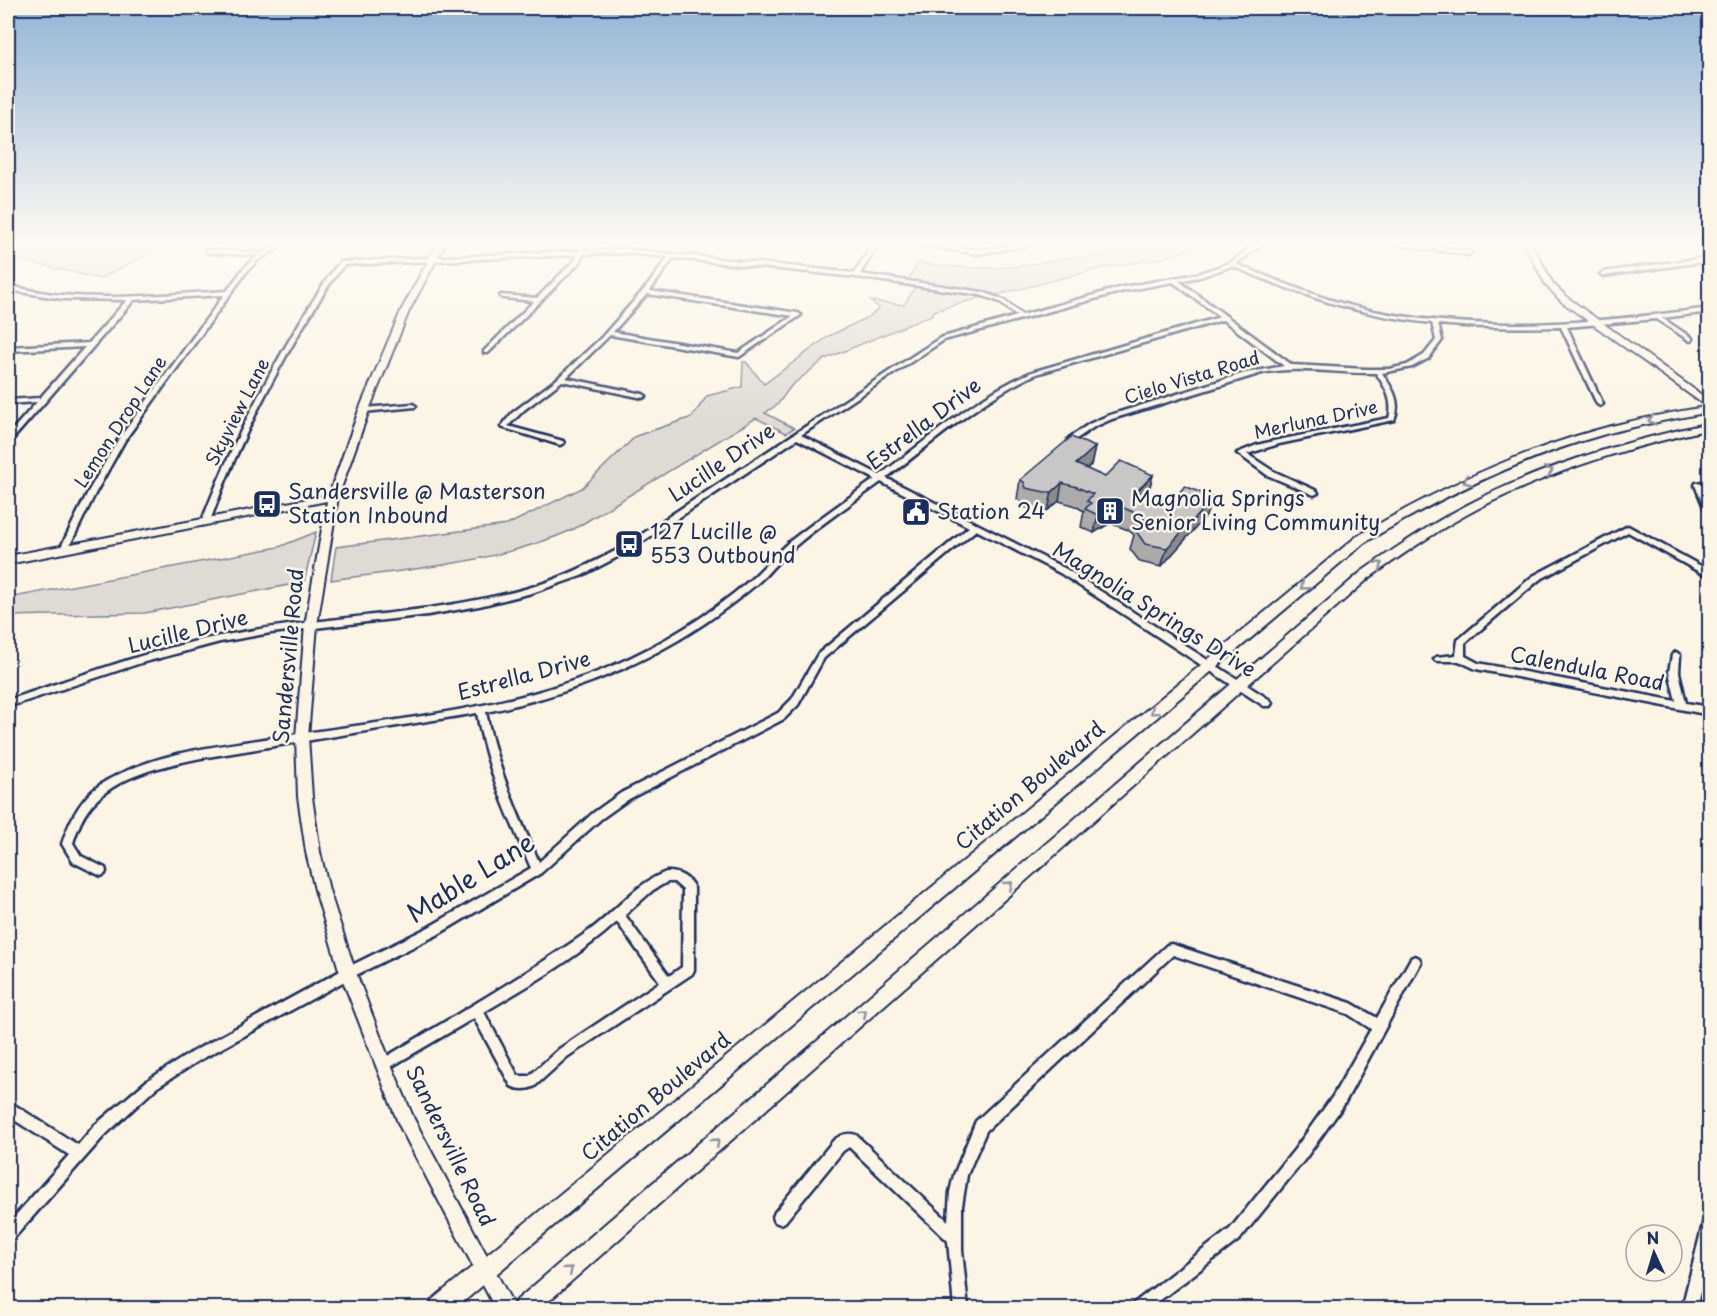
<svg xmlns="http://www.w3.org/2000/svg" width="1717" height="1316" viewBox="0 0 1717 1316" font-family="'Playpen Sans',sans-serif">
<style>
.green{fill:#dfdbd4;stroke:#7d8599;stroke-width:1.5}
.lines{fill:none;stroke-linecap:round;stroke-linejoin:round}
.minor-casing{stroke:#1b2f5e;stroke-width:5}
.tertiary-casing{stroke:#1b2f5e;stroke-width:4}
.secondary-casing{stroke:#1b2f5e;stroke-width:4}
.minor{fill:#fcf5e5;fill-rule:evenodd}
.tertiary{fill:#fcf5e5;fill-rule:evenodd}
.secondary{fill:#fcf5e5;fill-rule:evenodd}
.wall{fill:#acabaa;stroke:#1b2f5e;stroke-width:1.5}
.shaded-wall{fill:#8c8b8b;stroke:#1b2f5e;stroke-width:1.5}
.building{fill:#c8c7c6;stroke:#1b2f5e;stroke-width:1.5}
.oneway{stroke:#8c92a2}
.labels{text-anchor:middle;stroke-width:5;stroke-linejoin:round;paint-order:stroke}
.far-street-label{font-size:18px;fill:#1b2f5e;stroke:#fcf5e5}
.street-label{font-size:21px;fill:#1b2f5e;stroke:#fcf5e5}
.poi-label{font-size:21px;fill:#1b2f5e;stroke:#fcf5e5;text-anchor:start}
.near-street-label{font-size:26px;fill:#1b2f5e;stroke:#fcf5e5}
</style>
<rect width="100%" height="100%" fill="#fcf5e5"/>
<filter id="ink" filterUnits="userSpaceOnUse"><feTurbulence type="fractalNoise" baseFrequency=".0167" numOctaves="2"/><feDisplacementMap in="SourceGraphic" scale="12" xChannelSelector="R" yChannelSelector="G"/><feConvolveMatrix kernelMatrix="1 2 1 2 8 2 1 2 1" color-interpolation-filters="sRGB"/></filter>
<g filter="url(#ink)">
<g class="green">
<path d="M8,242H171L100,279L8,257Z"/>
<path d="M1161,242H1210L1163,258L1102,268L996,295L908,280L918,263C983,272 1015,269 1078,256L1084,259Z"/>
<path d="M916,286L983,297L934,311L932,315L825,359L791,386L778,404L765,413L794,428L786,433L756,418L574,529C498,563 413,569 331,580L336,547L507,525L582,488L636,436L692,417L707,396L742,387L743,362H746L764,384L829,336L870,316L879,308L871,301L904,305Z"/>
<path d="M316,532L304,582L145,613L8,616V598L279,547Z"/>
</g>
<g class="lines">
<g class="minor-casing">
<g id="minor">
<path d="M282,242H289L259,259L247,271L125,440L96,492L68,549L64,552L61,551L60,549L88,492L118,440L224,295L134,300L11,441H8V435L37,402L8,404V400L40,398L85,347L8,351V347L89,343L127,300L63,299L8,290V286C26,289 43,293 62,295C117,300 171,294 227,291L243,269L258,255L209,253L207,252V250L263,253Z"/>
<path d="M582,242H588L584,251L626,249L854,273L874,242H880L860,274L983,292L1004,300L1022,315L1123,287L1197,274L1230,263L1258,242H1265L1236,264C1280,282 1323,300 1369,310C1481,334 1597,323 1710,308V312L1662,318L1692,338V340L1690,341L1656,319L1567,327L1603,404L1600,406L1597,404L1561,327C1520,328 1479,328 1438,324L1442,340L1429,358L1412,367L1382,373C1392,388 1402,402 1394,420L1279,444L1247,454L1273,471L1317,491L1318,493L1314,495L1267,475L1237,453L1257,445L1278,440L1389,418C1394,400 1385,387 1376,373C1337,374 1300,365 1262,373L1112,419L1094,427L1072,442L1068,440L1069,438L1089,424L1107,416L1245,373L1284,366L1223,320L1036,374C981,399 934,442 886,478L1066,569L1270,700L1272,703L1270,706H1264L1060,573L976,530L824,658L798,705L784,719L629,799L601,819L541,873L437,935L352,977L200,1060L156,1088L104,1136L13,1239L8,1241V1224L69,1155L8,1116V1103L13,1104L78,1145L94,1126L148,1080L192,1052L344,969L429,927L531,868C509,818 486,768 477,713L201,758C163,766 117,775 91,806C82,817 77,830 73,843L81,856L105,868L106,871L105,874L101,876L73,862L62,844C70,819 82,795 106,781C155,753 217,746 272,738C386,720 504,712 612,666C661,645 708,616 749,581C763,569 775,554 789,542C817,520 846,500 875,479L797,439L627,552L581,576L532,593L479,606L428,615L271,633L220,642L141,663L8,707V700C78,677 148,650 220,636C322,616 426,616 525,589C559,580 590,564 621,548L940,338L1017,316L1000,302L980,295L856,277L673,258L650,291L798,313L801,315L739,357L610,335L566,378L643,394L646,396L643,398L562,381L524,410L508,426L563,441L564,443L560,445L501,427L512,413L557,379L602,337L648,285L668,257L626,253L583,254L580,262L488,353H484V351L534,301L503,298L500,296L501,295L537,298L575,260L578,255L344,265C327,285 315,308 301,330C265,391 234,455 210,521L206,524L203,523L202,521C228,453 260,389 297,327C311,305 323,282 340,262L579,251ZM1232,266C1298,294 1359,316 1432,323L1436,340L1424,355L1407,365L1389,369H1366L1292,365L1179,281L1200,277ZM1173,282L1220,317L1032,372C976,396 929,439 880,475L801,435L944,340L1124,291ZM647,294L793,316L738,353L613,332ZM881,482L969,527L818,654L792,699L778,713L621,793L593,813L539,862C517,813 496,765 486,712C574,694 659,660 730,605C742,596 754,587 765,576C774,566 783,556 794,547C821,524 852,503 881,482Z"/>
<path d="M897,242H914L977,250L1034,242H1049L977,254Z"/>
<path d="M1380,242H1397L1468,251L1471,253L1468,255Z"/>
<path d="M1710,257V261L1603,276L1600,274L1603,272Z"/>
<path d="M413,404L416,406L415,407L364,412L361,410L364,408Z"/>
<path d="M1710,481V485L1703,487L1710,501V514L1706,512L1695,485L1696,483Z"/>
<path d="M1628,526L1710,571V578L1628,532L1539,580L1465,643V656L1478,663L1676,701L1669,672L1672,655L1676,652L1680,655L1679,672L1686,703L1710,707V715L1476,669L1459,661H1436L1434,659L1436,657L1456,655L1458,640L1533,576Z"/>
<path d="M666,872C678,871 689,877 694,888V970L692,974L567,1057L535,1086C528,1090 518,1090 511,1086L474,1018L387,1069L383,1071L379,1069L377,1065L379,1061C449,1019 519,979 586,933C614,914 634,884 666,872ZM667,882H674L683,890L682,967L669,976L625,915L653,890ZM617,922L660,982L559,1049L529,1076H518L484,1012C528,986 579,957 617,922Z"/>
<path d="M1171,944L1351,1003L1377,1018L1411,958L1415,956L1419,958L1421,962L1343,1106L1305,1159L1240,1239L1150,1308H1132L1134,1303L1230,1229L1295,1149L1333,1096L1371,1029L1348,1014L1173,955L986,1131L967,1175L962,1206V1250L968,1308H954L948,1241L849,1147L843,1151L785,1222L780,1224L775,1222L773,1217L775,1212L833,1141C840,1135 847,1132 856,1135L948,1221L950,1192L954,1175L976,1121L1167,945Z"/>
<path d="M1710,1217V1254L1696,1308H1682L1703,1224L1705,1219Z"/>
</g>
</g>
<g class="tertiary-casing">
<g id="tertiary">
<path d="M438,242H446L409,311L369,410L338,497L317,625L308,737L312,797L320,852L329,890L356,973L391,1064L414,1119L515,1308H495L399,1125L340,973L315,890L306,852L298,797L296,737L305,625L327,501L8,564V556L329,495L359,410L401,311Z"/>
<path d="M1523,242H1531L1553,284L1568,298L1710,401V409L1562,302L1546,285Z"/>
</g>
</g>
<g class="secondary-casing">
<g id="secondary">
<path d="M1710,406V412C1673,419 1637,425 1602,435C1517,459 1439,498 1364,543L456,1308H429L432,1300L1356,537C1431,493 1509,455 1593,431C1631,420 1670,413 1710,406Z"/>
<path d="M1710,423V429C1634,446 1563,467 1493,501C1449,522 1409,550 1369,578L541,1308H514L517,1300L1361,572C1401,544 1441,517 1485,496C1557,461 1632,440 1710,423Z"/>
</g>
</g>
<use href="#minor" class="minor"/>
<use href="#tertiary" class="tertiary"/>
<use href="#secondary" class="secondary"/>
</g>
<path class="wall" d="M1095,447L1091,465L1086,469L1105,477L1153,475L1148,493L1146,495L1168,505L1206,516L1161,567L1140,562L1130,549L1134,535L1128,530L1110,523L1094,533L1081,527L1084,511L1073,505L1059,501L1048,510H1042L1023,507L1021,501L1017,499L1020,480Z"/>
<g class="shaded-wall">
<path d="M1095,447L1091,465L1072,482L1076,464Z"/>
<path d="M1153,475L1148,493L1132,510L1137,491Z"/>
<path d="M1062,483L1059,501L1048,510L1052,492Z"/>
<path d="M1213,498L1206,516L1161,567L1167,548Z"/>
<path d="M1115,504L1110,523L1094,533L1098,515Z"/>
</g>
<path class="building" d="M1071,437L1095,447L1076,464L1105,477L1121,461L1153,475L1137,491L1168,505L1185,486L1213,498L1167,548L1145,544L1136,531L1146,520L1133,512L1115,504L1098,515L1085,509L1091,503L1087,501L1093,494L1077,487L1062,483L1052,492H1045L1026,488L1024,482L1020,480Z"/>
<defs><path id="oneway-chevron" d="M-2-3.5L2.5 0L-2 3.5" fill="none" stroke-width="1.6" stroke-linecap="round" stroke-linejoin="round" transform="scale(1.5)"/></defs>
<g class="oneway">
<use href="#oneway-chevron" transform="translate(1652 420) rotate(169)"/>
<use href="#oneway-chevron" transform="translate(1549 471) rotate(-22)"/>
<use href="#oneway-chevron" transform="translate(1467 481) rotate(155)"/>
<use href="#oneway-chevron" transform="translate(1379 565) rotate(-37)"/>
<use href="#oneway-chevron" transform="translate(1304 586) rotate(141)"/>
<use href="#oneway-chevron" transform="translate(1154 711) rotate(140)"/>
<use href="#oneway-chevron" transform="translate(1009 885) rotate(-41)"/>
<use href="#oneway-chevron" transform="translate(863 1013) rotate(-41)"/>
<use href="#oneway-chevron" transform="translate(716 1142) rotate(-41)"/>
<use href="#oneway-chevron" transform="translate(569 1270) rotate(-41)"/>
</g>
</g>
<linearGradient id="sky" x2="0" y2="1"><stop stop-color="#92b4d5"/><stop offset="0.57" stop-color="#fefaf3"/><stop offset="1" stop-color="#fefaf3" stop-opacity="0"/></linearGradient>
<rect width="1717" height="426" fill="url(#sky)"/>
<defs>
<g id="bus-square" transform="scale(1.5)"><rect x="-9" y="-9" width="18" height="18" rx="4" fill="#1b2f5e" stroke="#fcf5e5"/><path d="M-5-6H5V4H4V6H2V4H-2V6H-4V4H-5ZM-3.5-4V0h7V-4ZM-3.5 1.2v1.5H-2V1.2ZM2 1.2v1.5H3.5V1.2Z" fill="#fff"/></g>
<g id="building-square" transform="scale(1.5)"><rect x="-9" y="-9" width="18" height="18" rx="4" fill="#1b2f5e" stroke="#fcf5e5"/><path d="M-4-6H4V6H1V3H-1V6H-4ZM-2.5-4.3h1.7v1.8h-1.7ZM.8-4.3h1.7v1.8H.8ZM-2.5-1h1.7V.8h-1.7ZM.8-1h1.7V.8H.8Z" fill="#fff"/></g>
<g id="civic-square" transform="scale(1.5)"><rect x="-9" y="-9" width="18" height="18" rx="4" fill="#1b2f5e" stroke="#fcf5e5"/><path d="M-.6-6.5H3V-4.5H.6V-3L4-1V1h2V6H-6V1h2V-1L-.6-3ZM-1.2 2.5V6h2.4V2.5Z" fill="#fff"/></g>
</defs>
<g fill-rule="evenodd">
<use href="#bus-square" x="267" y="504"/>
<use href="#building-square" x="1110" y="511"/>
<use href="#civic-square" x="916" y="512"/>
<use href="#bus-square" x="629" y="544"/>
</g>
<g class="labels">
<g class="far-street-label">
<text transform="translate(1192 378) rotate(-17)" y="6">Cielo Vista Road</text>
<text transform="translate(238 412) rotate(-63)" y="6">Skyview Lane</text>
<text transform="translate(1316 420) rotate(-12)" y="6">Merluna Drive</text>
<text transform="translate(121 422) rotate(-57)" y="6">Lemon Drop Lane</text>
</g>
<g class="street-label">
<text transform="translate(924 424) rotate(-37)" y="7">Estrella Drive</text>
<text transform="translate(722 463) rotate(-34)" y="7">Lucille Drive</text>
<text transform="translate(1154 610) rotate(32)" y="7">Magnolia Springs Drive</text>
<text transform="translate(188 632) rotate(-14)" y="7">Lucille Drive</text>
<text transform="translate(289 656) rotate(-85)" y="7">Sandersville Road</text>
<text transform="translate(1587 669) rotate(11)" y="7">Calendula Road</text>
<text transform="translate(524 676) rotate(-15)" y="7">Estrella Drive</text>
<text transform="translate(1030 786) rotate(-40)" y="7">Citation Boulevard</text>
<text transform="translate(656 1097) rotate(-40)" y="7">Citation Boulevard</text>
<text transform="translate(450 1146) rotate(64)" y="7">Sandersville Road</text>
</g>
<g class="poi-label">
<text x="288" y="499">Sandersville @ Masterson<tspan x="288" dy="24">Station Inbound</tspan></text>
<text x="1131" y="506">Magnolia Springs<tspan x="1131" dy="24">Senior Living Community</tspan></text>
<text x="937" y="519">Station 24</text>
<text x="650" y="539">127 Lucille @<tspan x="650" dy="24">553 Outbound</tspan></text>
</g>
<g class="near-street-label">
<text transform="translate(471 878) rotate(-32)" y="9">Mable Lane</text>
</g>
</g>
<rect width="1717" height="1316" fill="none" stroke="#fcf5e5" stroke-width="30"/>
<rect x="15" y="15" width="1687" height="1286" fill="none" stroke="#1b2f5e" stroke-width="2" filter="url(#ink)"/>
<g transform="translate(1654 1253) rotate(356)"><circle r="28" fill="#fcf5e5" stroke="#a2a6af" stroke-width="1.5"/>
<path d="M0-4.5L10 22L0 15L-10 22Z" fill="#1b2f5e"/>
<text y="-9" font-size="16" font-weight="bold" text-anchor="middle" fill="#1b2f5e">N</text>
</g>
</svg>
